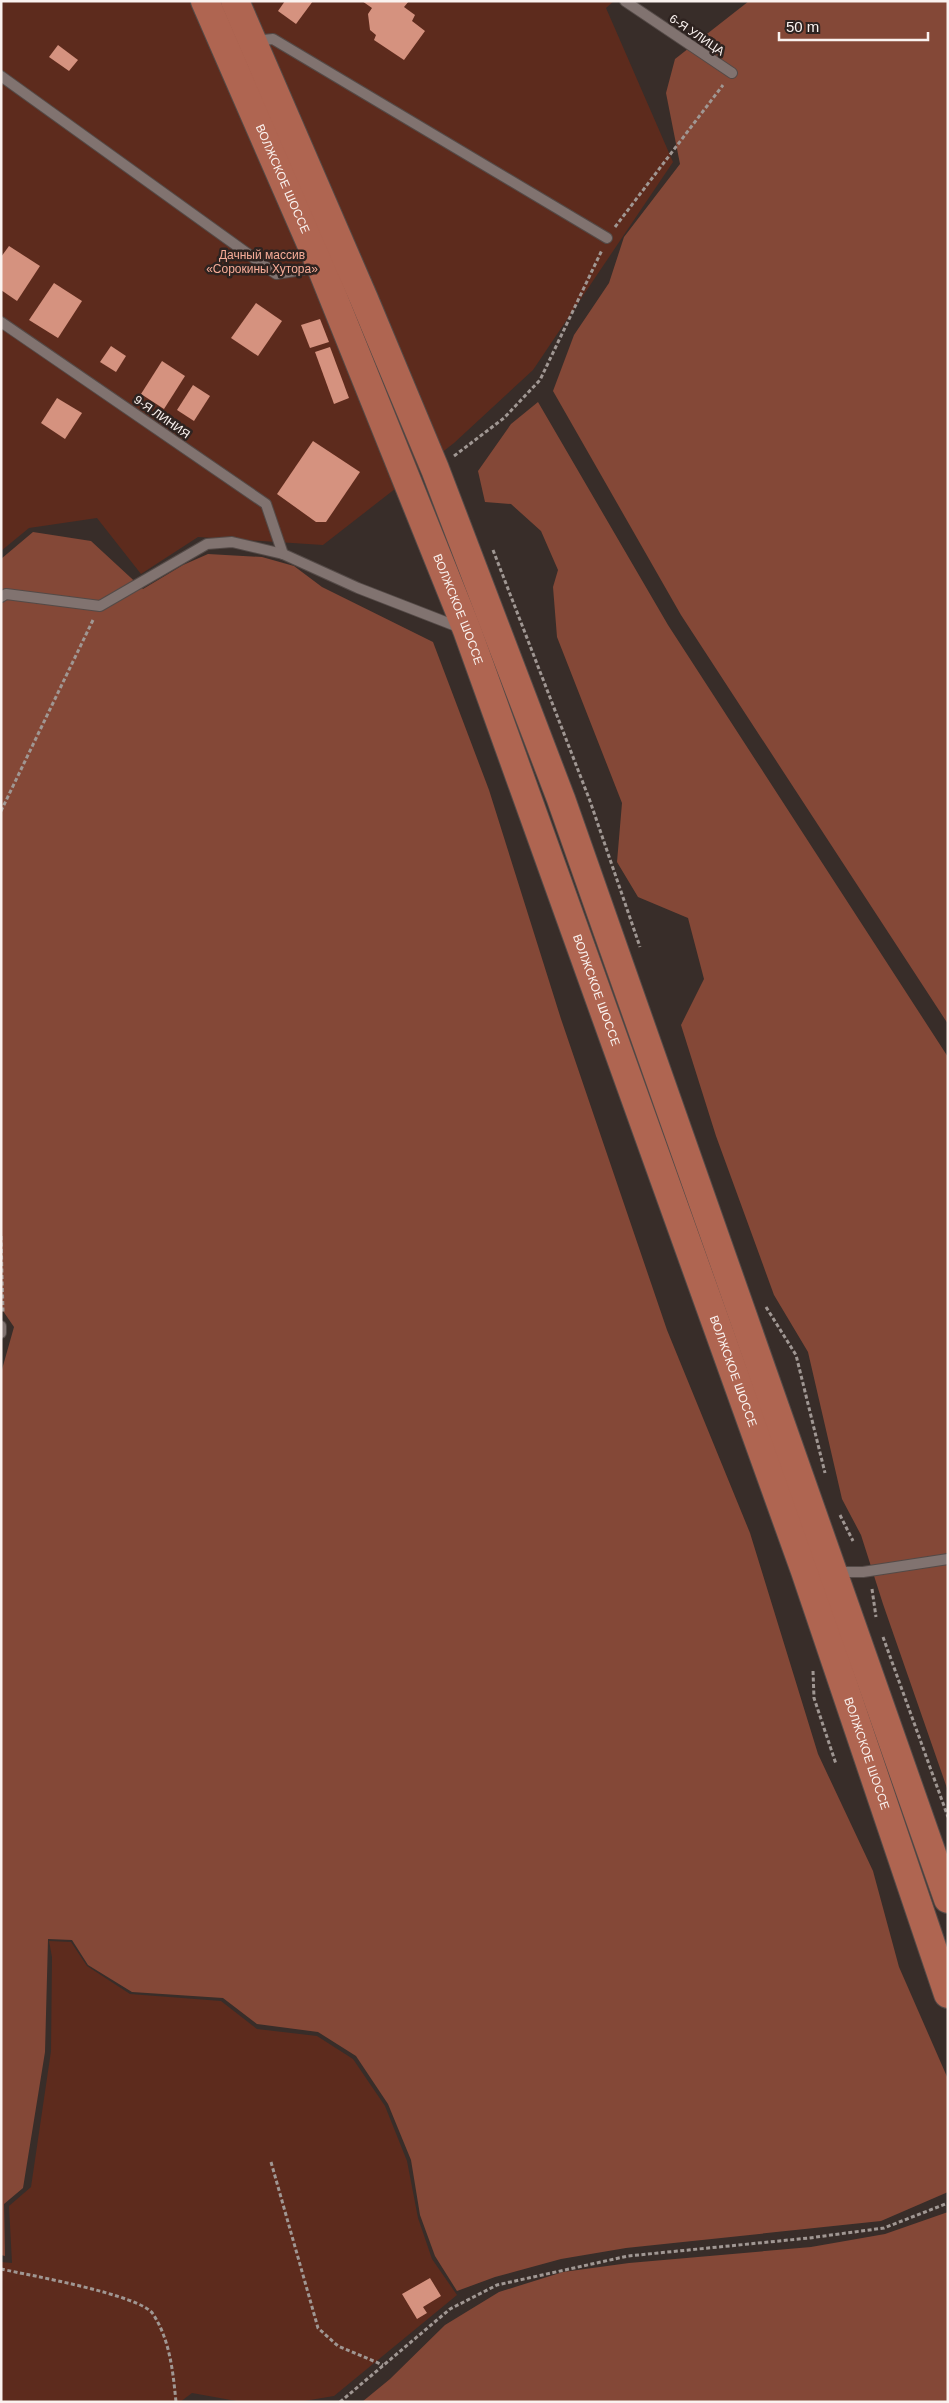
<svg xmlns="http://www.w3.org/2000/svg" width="949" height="2403" viewBox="0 0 949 2403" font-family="Helvetica,sans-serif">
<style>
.green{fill:#5d2b1d}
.forest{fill:#844837}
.building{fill:#d5927f}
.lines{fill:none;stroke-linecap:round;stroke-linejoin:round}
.lane-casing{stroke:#544a47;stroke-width:12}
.primary-casing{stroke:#544a47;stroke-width:30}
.path{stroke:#a09793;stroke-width:3;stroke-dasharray:4 2.5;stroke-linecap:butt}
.lane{stroke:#817370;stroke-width:10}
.primary{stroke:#af6551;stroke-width:28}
.labels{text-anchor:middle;stroke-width:5;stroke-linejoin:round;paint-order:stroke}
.street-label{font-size:12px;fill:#faf2ef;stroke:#2e2320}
.park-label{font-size:12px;fill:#f7ac98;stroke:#2e2320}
</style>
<rect width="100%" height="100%" fill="#382d29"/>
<g class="green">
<path d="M1,1H614L606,8L673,162L533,370L454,443L323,545L198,537L141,574L97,518L29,528L1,551Z"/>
<path d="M49,1941L71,1942L87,1966L130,1994L221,2001L257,2029L317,2036L353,2059L385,2106L407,2161L418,2218L432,2259L457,2295L334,2396L298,2402H242L192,2393L180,2402H1V2262L12,2263L9,2206L31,2187L51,2051L52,1957Z"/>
</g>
<g class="forest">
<path d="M749,1H948V1024L681,615L553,391L574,335L609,283L624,237L680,164L666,93L675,59Z"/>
<path d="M538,402L668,625L948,1057V1791L883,1604L861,1535L842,1499L808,1352L774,1295L716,1136L681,1025L704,979L688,918L638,897L617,862L622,803L557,637L553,587L558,570L541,531L511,504L485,502L478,471L511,424Z"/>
<path d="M33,532L91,541L143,589L183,565L208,554L262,557L294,566L322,587L433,642L489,790L561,1019L667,1330L750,1533L818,1754L873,1871L899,1967L948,2079V2192L881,2221L626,2248L561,2259L495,2277L457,2291L435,2256L420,2215L411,2160L388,2104L356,2056L318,2032L257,2024L223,1998L132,1992L88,1965L72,1940L48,1939L45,2052L23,2188L4,2204L5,2256L1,2255V1373L14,1327L1,1308V559Z"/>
<path d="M948,2212V2402H362L390,2379L445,2325L499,2292L563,2272L629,2263L811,2247L885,2234Z"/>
</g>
<g class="building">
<path d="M285,1H313L296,24L278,11Z"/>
<path d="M362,1H409L404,7L415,15L412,21L425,31L404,60L374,40L376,35L370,30L368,14L372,8Z"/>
<path d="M58,45L78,60L69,71L49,57Z"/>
<path d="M9,246L40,266L17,301L1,290V257Z"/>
<path d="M54,283L82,301L58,338L29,320Z"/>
<path d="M256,303L282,321L258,356L231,338Z"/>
<path d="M320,319L329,342L310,348L301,325Z"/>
<path d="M111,346L126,356L116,372L100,362Z"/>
<path d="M330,347L349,398L334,404L315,352Z"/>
<path d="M162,361L185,376L164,409L141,394Z"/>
<path d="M193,385L210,396L194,421L177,410Z"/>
<path d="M57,398L82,413L65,439L41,423Z"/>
<path d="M313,441L360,472L326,522H316L277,494Z"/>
<path d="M430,2278L441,2296L423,2307L427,2313L417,2319L402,2294Z"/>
</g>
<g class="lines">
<g class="lane-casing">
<g id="lane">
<path d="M625,1L732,73"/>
<path d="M253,41L273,39L607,238"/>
<path d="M1,76L276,274L320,267"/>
<path d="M1,322L266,504L283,554"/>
<path d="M1,597L6,594L100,606L207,544L232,542L283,554L358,588L461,628"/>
<path d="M1,1326V1333"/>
<path d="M835,1572H863L948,1559"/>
</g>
</g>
<g class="primary-casing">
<g id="primary">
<path id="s1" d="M205,1L321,267L467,630L805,1571L948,1994"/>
<path d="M235,1L364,299L435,469L561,799L948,1899"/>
</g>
</g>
<g class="path">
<path d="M615,227L723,85"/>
<path d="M454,456L504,418L540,380L602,250"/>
<path d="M493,550L590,801L640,947"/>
<path d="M1,811L93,620"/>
<path d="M1,1236L3,1312"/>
<path d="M766,1307L796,1355L825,1473"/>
<path d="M840,1515L853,1541"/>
<path d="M872,1589L876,1617"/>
<path d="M883,1637L948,1817"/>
<path d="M813,1671L814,1698L836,1764"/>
<path d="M271,2162L318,2328L338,2346L383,2365"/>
<path d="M1,2269C28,2275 141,2295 153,2314C170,2340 173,2372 176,2402"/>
<path d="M340,2402L450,2309L497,2285L628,2256L809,2238L884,2228L948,2203"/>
</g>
<use href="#lane" class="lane"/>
<use href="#primary" class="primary"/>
</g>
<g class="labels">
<g class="street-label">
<text transform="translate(697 35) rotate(34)" y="4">6-Я УЛИЦА</text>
<text dy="4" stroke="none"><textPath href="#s1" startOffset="194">ВОЛЖСКОЕ ШОССЕ</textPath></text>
<text transform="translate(162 417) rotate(35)" y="4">9-Я ЛИНИЯ</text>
<text dy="4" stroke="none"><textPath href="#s1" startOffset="659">ВОЛЖСКОЕ ШОССЕ</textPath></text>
<text dy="4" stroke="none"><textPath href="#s1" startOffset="1064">ВОЛЖСКОЕ ШОССЕ</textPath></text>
<text dy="4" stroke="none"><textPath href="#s1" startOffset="1469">ВОЛЖСКОЕ ШОССЕ</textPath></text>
<text dy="4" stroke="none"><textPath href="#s1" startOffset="1874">ВОЛЖСКОЕ ШОССЕ</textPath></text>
</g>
<g class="park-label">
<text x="262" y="259">Дачный массив<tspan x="262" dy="14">«Сорокины Хутора»</tspan></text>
</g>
</g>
<rect width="949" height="2403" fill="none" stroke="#faf2ef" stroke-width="5"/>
<path d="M779 32v8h149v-8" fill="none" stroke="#faf2ef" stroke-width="2.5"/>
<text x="786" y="32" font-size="15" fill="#faf2ef" stroke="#2e2320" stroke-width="4" paint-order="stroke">50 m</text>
</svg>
